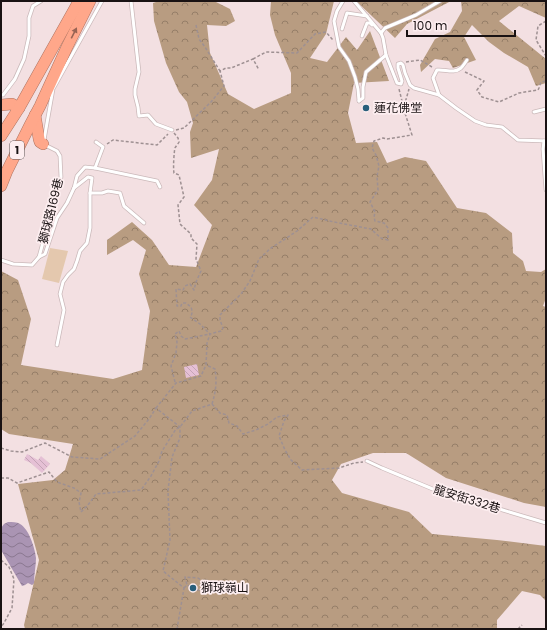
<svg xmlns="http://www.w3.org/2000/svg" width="547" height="630" viewBox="0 0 547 630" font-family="Poppins,'Noto Sans TC',sans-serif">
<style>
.grass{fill:#e4c8ae}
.forest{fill:url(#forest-crowns)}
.water{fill:url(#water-waves)}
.building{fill:url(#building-back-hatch)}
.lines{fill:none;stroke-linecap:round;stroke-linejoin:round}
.service-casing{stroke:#cbb9ba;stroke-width:4.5}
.motorway-casing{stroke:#ae7360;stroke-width:12}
.path{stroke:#9e9092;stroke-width:1.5;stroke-dasharray:3 2;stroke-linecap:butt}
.service{stroke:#fff;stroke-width:3}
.motorway{stroke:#ffa78a;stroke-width:11}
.oneway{fill:#986454}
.poi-dot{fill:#295f7b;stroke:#fdeef0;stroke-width:1.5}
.labels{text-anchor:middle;stroke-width:3.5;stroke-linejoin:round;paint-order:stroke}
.shield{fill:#fdeef0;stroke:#5d5455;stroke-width:1}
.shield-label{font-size:11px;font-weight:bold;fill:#191213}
.poi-label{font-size:12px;fill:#191213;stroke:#fdeef0;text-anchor:start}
.street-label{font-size:12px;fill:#191213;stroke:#fdeef0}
</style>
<defs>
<pattern id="forest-crowns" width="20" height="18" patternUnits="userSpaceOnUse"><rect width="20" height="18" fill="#b89c81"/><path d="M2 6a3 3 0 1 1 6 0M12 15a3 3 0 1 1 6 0" fill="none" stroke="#957e68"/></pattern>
<pattern id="water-waves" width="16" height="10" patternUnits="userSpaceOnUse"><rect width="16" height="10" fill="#aa94b3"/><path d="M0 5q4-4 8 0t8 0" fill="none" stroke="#8a7790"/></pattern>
<pattern id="building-back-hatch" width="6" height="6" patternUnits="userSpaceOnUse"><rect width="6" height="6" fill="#e5c0d5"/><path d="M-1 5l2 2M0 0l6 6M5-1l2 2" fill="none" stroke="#c4a4b6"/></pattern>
</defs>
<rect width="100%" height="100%" fill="#f3e0e2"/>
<path class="grass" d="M50,248L68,251L59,283L42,279Z"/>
<g class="forest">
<path d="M159,1H214L230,9L235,21L226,26L207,25L210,53L228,94L254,109L291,93V73L275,35L270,15L271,1H334L326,34L310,58L327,62L346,37L357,50L370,31L389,81L354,83L348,113L356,143L377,142L387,163L405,157L426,161L457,208L486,213L512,233L513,253L523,261L526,271L541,272L546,269V298L543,306L546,307V507L524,503L446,478L406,453H373L341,464L332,480L342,493L409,512L432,534L497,540L546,546V601L540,595L522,591L497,620V629H25L24,625L39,560L18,484L53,480L65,470L73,444L9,434L1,429V271L18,280L31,319L21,365L113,379L142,370L150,311L139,274L146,250L133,240L107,255V240L132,222L152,240L169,265L196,267L212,225L194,205L212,180L219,149L191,158L190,132L193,123L187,102L179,92L166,63L154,21L153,3Z"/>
<path d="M356,1H451L407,24L395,38Z"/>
<path d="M461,1H546V18L519,6L499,21L546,59V83L536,86L528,67L504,53L489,42L472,25L464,37L476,60L453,68L449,61L435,59L421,72L420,65L435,39L450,32L462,11Z"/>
</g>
<path class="water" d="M8,522C12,522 17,522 20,524C29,529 35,548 36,558C36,566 34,574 34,583L32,585L28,583L25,585L22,586L1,550V528L4,524Z"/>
<g class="building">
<path d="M197,364L199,375L186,378L184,367Z"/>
<path d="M27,454L38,460L41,456L50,464L42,473L31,463L24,460Z"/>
</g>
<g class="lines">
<g class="service-casing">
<g id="service">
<path d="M131,1L139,72L135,89V95L138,107L139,116L148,115L156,124L172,130"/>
<path d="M343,1L337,11L334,21L339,47L349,61L355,77L358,89L359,101"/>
<path d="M354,1L381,33L383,38L386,55L397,83L401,84L402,81L398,68V64L401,63L403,65L405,73L410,85L414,88L439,95L456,108L475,121L486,125L502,127L518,140L546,141"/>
<path d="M342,29L347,13L367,16"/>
<path d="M381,33L385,28L416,15L440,1"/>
<path d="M362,36L367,23H370L372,25"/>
<path d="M1,95H3L15,79L24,59L29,36V18L33,6L41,1"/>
<path d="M439,95L433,78L437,70C445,69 454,74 461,68C463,66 465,63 467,60"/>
<path d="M359,101L363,98V87L366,72L386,55"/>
<path d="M534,112L546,109"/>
<path d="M44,140L53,89L102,1"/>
<path d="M544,141L543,149L546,190"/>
<path d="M95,168L157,181L160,187"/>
<path d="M90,193H102L108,191L120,193L124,206L144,223"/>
<path d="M39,257L45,254L57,218L67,203L74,188L77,176L85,167L95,168L103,147L96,142"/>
<path d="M1,260L13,264L32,265L39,257L61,177L60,156L57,151L45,145"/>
<path d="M57,345L64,310L60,294L63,282L68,275L74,269L77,261L80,251L87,243L90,228V193L92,178L88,177L74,188"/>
<path d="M367,461L382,468L452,497L496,508L546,523"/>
</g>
</g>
<g class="motorway-casing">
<g id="motorway">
<path d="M1,105L12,104L19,108"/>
<path d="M35,115L39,139L40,142L43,144"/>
<path d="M1,136L19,108L79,1"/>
<path d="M1,186L7,171L30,125L40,106L67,47L90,1"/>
</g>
</g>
<g class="path">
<path d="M546,21L538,26L536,40L546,56"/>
<path d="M196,25L199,39L205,47L220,71"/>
<path d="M253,59L266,52L297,53L315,34L326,32L333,40"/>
<path d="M406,62L420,60L432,67"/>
<path d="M465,72L484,81L477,90L482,97L499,102L519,93L538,90L539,88L541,82L546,81"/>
<path d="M405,111V103L409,89"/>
<path d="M176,130L184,128L211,102L224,86L220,71L226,68H231L253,59L259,70"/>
<path d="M174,133L178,138L179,142C178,144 176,146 175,148C174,152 173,168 174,173L179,175L184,197L178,205L180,224L191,234V238L197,244L196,259L201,271L196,282L194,290L190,284L185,286L183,290L176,289L177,306H181L182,303H186L191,307C192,310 193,314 190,317L200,324L210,334"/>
<path d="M107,144L113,140L157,145L168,134"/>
<path d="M175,382L171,366L176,353L177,342L175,334L179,331L181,336L185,339L210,334"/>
<path d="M212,404L220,413L227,415L229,423L237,426L243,434L256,430L268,424L277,417L288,415L284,421L279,436L285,450L291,460L302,470L339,468L354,463L363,462"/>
<path d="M156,408L176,383L201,376L206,365L207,343L210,334L221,331L223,328L220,320V315L241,294L250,281L259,259L271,248L285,239L297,231L313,217L334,222L371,229L381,238L388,240V228L384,223L375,221L374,217L375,212L370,202L378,190L377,176L379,166L376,155L372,148L374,141L383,138L387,139L412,135L405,113L399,89"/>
<path d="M1,448L11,451L22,452L45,443L72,457L100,459L135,436L149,419L156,408L180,427V438L172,457L168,491L170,540L163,571L184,588L177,629"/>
<path d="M1,478H8L17,483L49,472L57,482L74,488L81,493L79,502L81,512L88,505L96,494L141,490L151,476L159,461L162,451L176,429L180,427L192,411L212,404C216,391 217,381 215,369L206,365"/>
<path d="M1,560L9,567L14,579L12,608L4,623L1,627"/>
<path d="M184,588L187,585L185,577L198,578L208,585L203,592L193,588L187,585"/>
<path d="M518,629L522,625"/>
</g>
<use href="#service" class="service"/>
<use href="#motorway" class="motorway"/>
</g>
<defs><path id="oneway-solid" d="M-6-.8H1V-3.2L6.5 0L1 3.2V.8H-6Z"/></defs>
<use class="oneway" href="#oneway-solid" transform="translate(74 33) rotate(-63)"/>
<g class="poi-dot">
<circle cx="366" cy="108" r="4"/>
<circle cx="193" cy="588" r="4"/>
</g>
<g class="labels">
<rect class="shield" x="10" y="141" width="14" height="18" rx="3"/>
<g class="shield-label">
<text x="17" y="154">1</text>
</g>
<g class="poi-label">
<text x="374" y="112">蓮花佛堂</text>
<text x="201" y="592">獅球嶺山</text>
</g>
<g class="street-label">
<text transform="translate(51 211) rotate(-76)" y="4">獅球路169巷</text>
<text transform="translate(467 499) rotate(17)" y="4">龍安街332巷</text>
</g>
</g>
<rect width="547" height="630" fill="none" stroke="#191213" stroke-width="4"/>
<path d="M407 30v6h108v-6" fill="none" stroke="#191213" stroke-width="2"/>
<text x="413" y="30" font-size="12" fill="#191213" stroke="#fdeef0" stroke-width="3" paint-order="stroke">100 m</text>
</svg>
